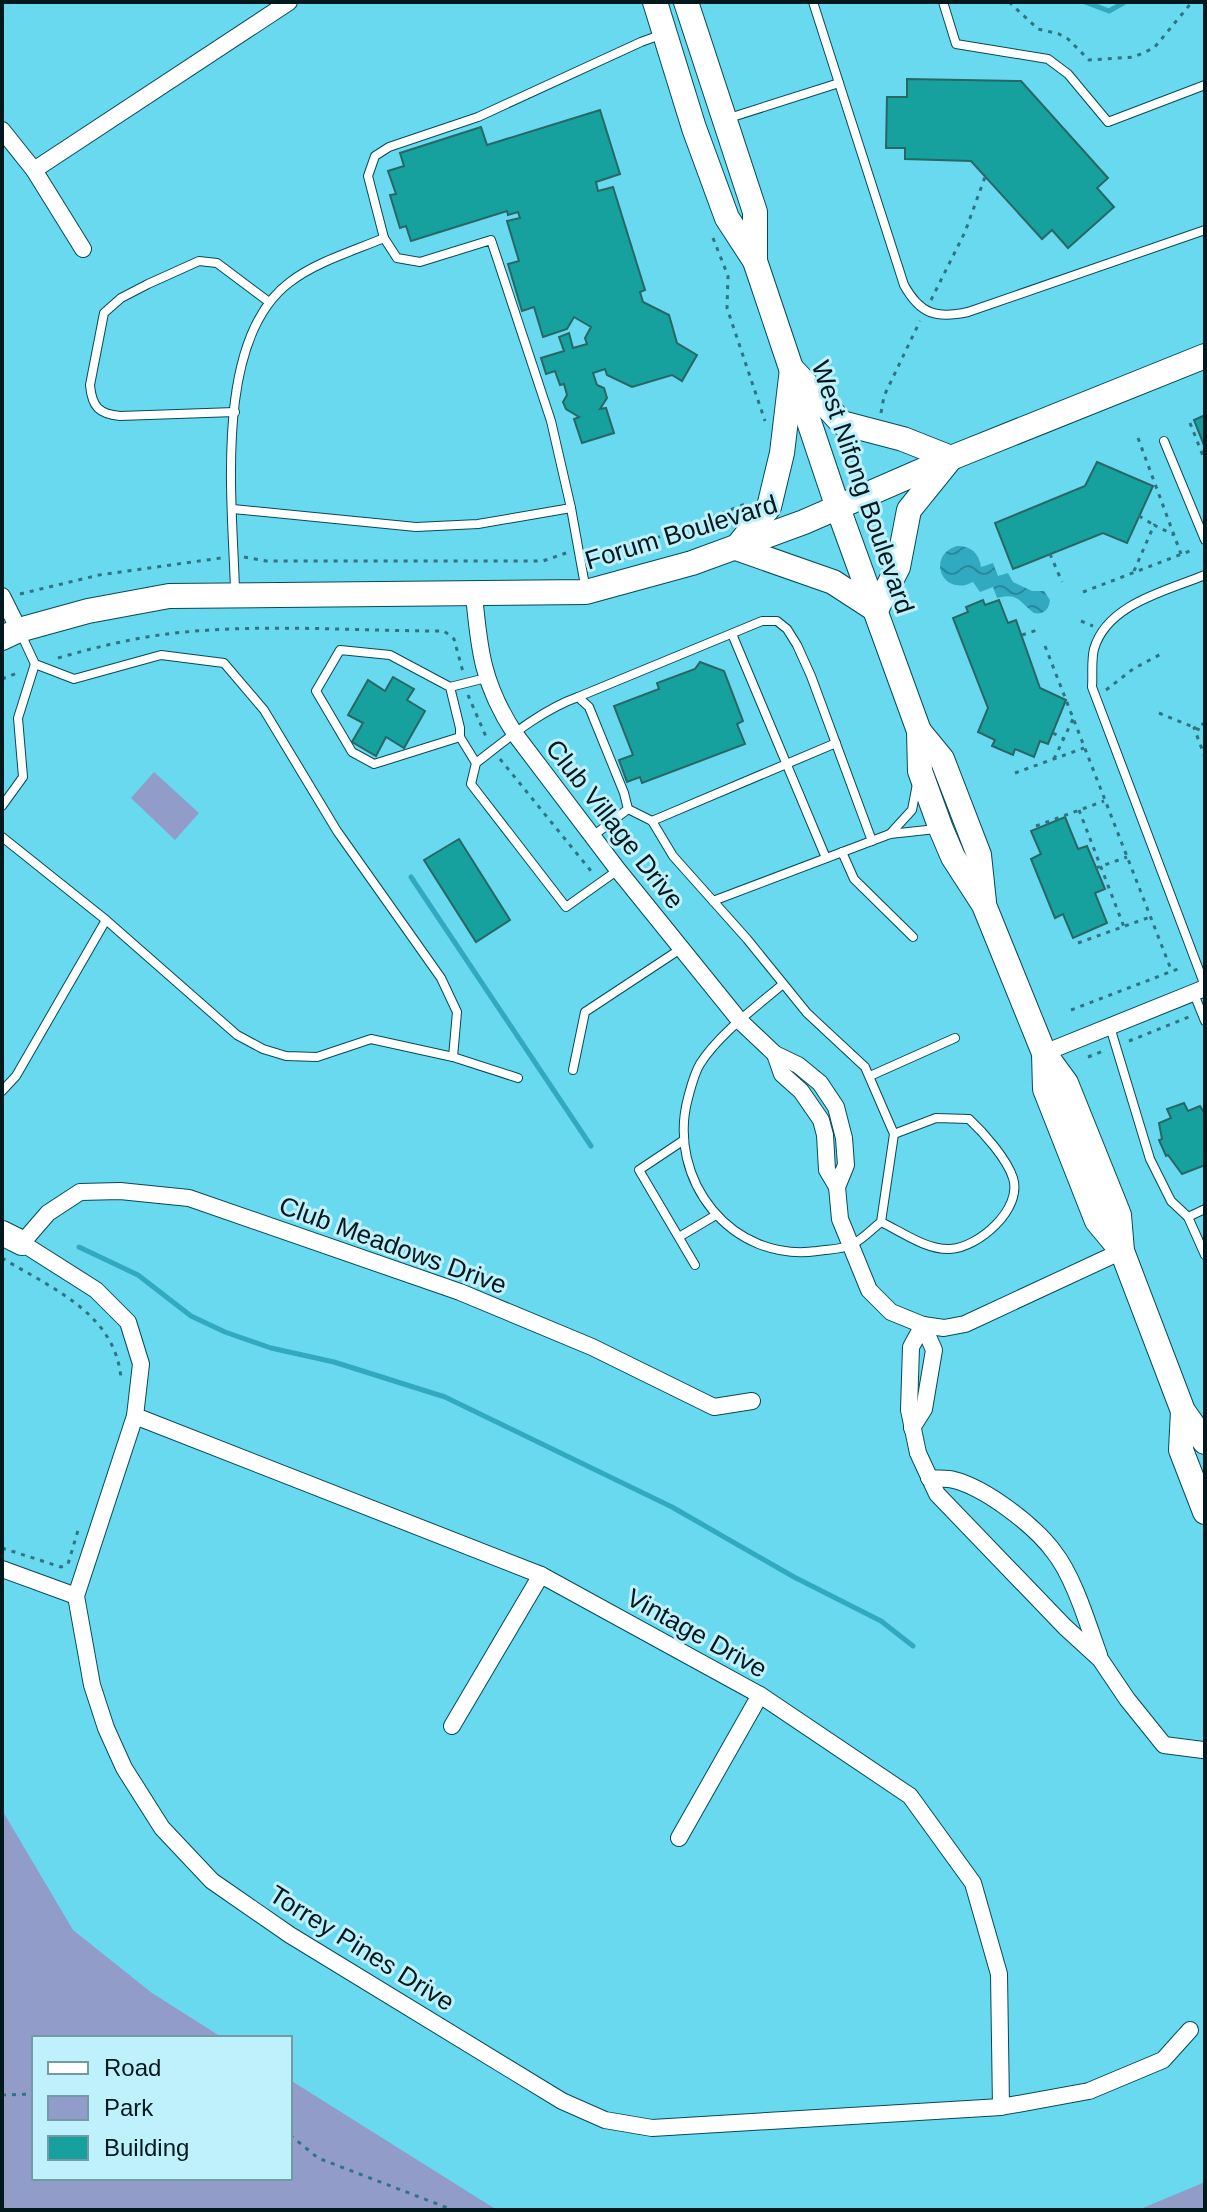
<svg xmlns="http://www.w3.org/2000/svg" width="1207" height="2212" viewBox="0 0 1207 2212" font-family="Arial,sans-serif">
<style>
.green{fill:#919dc8}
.water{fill:url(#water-waves)}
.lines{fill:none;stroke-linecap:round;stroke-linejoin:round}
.stream{stroke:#31a9bf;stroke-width:5}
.building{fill:#17a19e;stroke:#286765;stroke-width:2}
.lane-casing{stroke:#054b56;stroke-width:10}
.street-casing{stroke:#054b56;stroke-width:18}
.secondary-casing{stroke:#054b56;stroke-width:26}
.path{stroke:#317380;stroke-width:3;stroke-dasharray:4 6;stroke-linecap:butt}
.lane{stroke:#fff;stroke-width:8}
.street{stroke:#fff;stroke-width:16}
.secondary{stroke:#fff;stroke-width:24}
.labels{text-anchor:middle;stroke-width:6;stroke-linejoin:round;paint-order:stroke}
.street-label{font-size:26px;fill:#01191d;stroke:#bff1fc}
</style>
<defs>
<pattern id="water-waves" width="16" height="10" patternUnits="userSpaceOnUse" patternTransform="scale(2)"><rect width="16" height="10" fill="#31a9bf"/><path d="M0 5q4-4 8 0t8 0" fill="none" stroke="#27899b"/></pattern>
</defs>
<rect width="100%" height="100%" fill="#68d9ef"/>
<g class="green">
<path d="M154,772L199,813L175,840L131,798Z"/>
<path d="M2,1810L73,1930L152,1993L223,2038H34V2178H290V2080L497,2210H2Z"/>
<path d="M1205,2181V2210H1138L1205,2182Z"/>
</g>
<path class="water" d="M957,546C971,546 979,553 981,567L993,563L998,576L1008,573L1013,582L1032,591H1044L1050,600C1049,610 1043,615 1034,613C1020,603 1019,592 997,598L993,587L980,592L973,582C943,598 925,556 957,546Z"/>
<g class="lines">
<g class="stream">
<path d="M1085,2L1109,11L1125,2"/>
<path d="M411,877L591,1146"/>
<path d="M79,1247L138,1275L191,1316L225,1332L271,1348L334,1362L445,1397L672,1507L794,1577L881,1621L913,1646"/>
</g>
</g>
<g class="building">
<path d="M907,79L1021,81L1108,178L1097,188L1114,207L1068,248L1052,230L1042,239L971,161L905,159V148H886L887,97H907Z"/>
<path d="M600,110L620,174L596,182L598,191L613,187L645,290L640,292L643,302L669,315L677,343L697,355L682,381L672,375L632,387L607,375L605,369L593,373L597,385L604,388L607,398L600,409L606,408L614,433L582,443L574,419L579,417L566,409L563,402L567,395L564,384L560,385L555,371L546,374L541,358L564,351L559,337L569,333L573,348L587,344L585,338L591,327L574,317L567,329L543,337L534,307L522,311L508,264L519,261L507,221L520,218L518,212L508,215L507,211L411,241L406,226L400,228L390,195L396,194L388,171L404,166L400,153L481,127L487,145Z"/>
<path d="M1205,415V448L1194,420Z"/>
<path d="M1097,462L1153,486L1127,543L1103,533L1013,569L995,523L1085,486Z"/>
<path d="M983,600L985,605L999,600L1008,623L1016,620L1040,688L1066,700L1048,744L1040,741L1034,757L1015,749L1013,755L992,746L995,740L978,732L988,708L953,618L968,612L966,607Z"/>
<path d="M700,662L724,671L743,721L737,724L745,744L642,783L640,777L627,782L619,760L633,755L614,706L659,689L657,683L695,669Z"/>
<path d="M393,677L414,689L407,700L425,711L404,748L386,737L376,756L352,742L363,723L348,715L368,680L385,691Z"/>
<path d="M1065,817L1078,849L1087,846L1105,889L1095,893L1107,923L1073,938L1063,914L1055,918L1031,859L1041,854L1031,831Z"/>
<path d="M459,839L510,920L476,942L424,860Z"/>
<path d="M1184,1103L1188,1111L1200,1106L1205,1114V1165L1182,1174L1168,1155L1166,1156L1159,1140L1162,1139L1159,1123L1171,1118L1167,1109Z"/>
</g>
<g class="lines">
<g class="lane-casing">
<g id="lane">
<path d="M813,2L839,83"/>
<path d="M943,2L956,44L1048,59L1068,74L1108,122L1205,85"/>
<path d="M726,119L839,83L904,285C920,314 936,319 968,312L1205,230"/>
<path d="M384,238L368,176L375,156L389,147L478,117L641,42L663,34"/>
<path d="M235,412L120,416C99,414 92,407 90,385L104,313L121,298L148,284L199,261L217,263L269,302"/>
<path d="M1164,441L1205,540"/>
<path d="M233,509L416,527L478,524L571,508"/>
<path d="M1205,575C1166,591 1107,604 1094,649C1091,661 1093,676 1092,687L1205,986"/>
<path d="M235,591C233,505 212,340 290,282C316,262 353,251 384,238L397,258L420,262L491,240L551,421L571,508L586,591"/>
<path d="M21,634L35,664L74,679L161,655L224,663L264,710L337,831L441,978L457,1012L453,1057"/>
<path d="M732,634L826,858"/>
<path d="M450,687L460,728V737L374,764L352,752L316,691L340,650L390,655L450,687L486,678"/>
<path d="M578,697L762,621H777L787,629L797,645L811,676L872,841"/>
<path d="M460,737L476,763"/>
<path d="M2,806L23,777L18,718L35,664"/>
<path d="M628,809L652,821L673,856L747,939L807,1013L865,1067L894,1134L881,1222C872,1229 863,1239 853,1244C843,1250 828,1249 817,1251C732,1263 666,1180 688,1098C691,1087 694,1074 700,1064C719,1034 756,1007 783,984"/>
<path d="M652,821L836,743"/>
<path d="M890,834L912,810L917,784"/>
<path d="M593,836L628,809L624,793L589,707L578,697C541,710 507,739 476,763L471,784L566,907L618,870"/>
<path d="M2,837L106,920L237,1035L263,1049L286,1056L317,1057L371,1039L453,1057L518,1078"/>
<path d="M842,852L854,879L913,937"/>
<path d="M713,901L890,834L936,829"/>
<path d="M1194,994L1205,1021"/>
<path d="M1110,1027L1150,1159L1171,1201L1188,1217L1205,1209"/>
<path d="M573,1070L585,1012L682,948"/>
<path d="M870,1076L955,1038"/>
<path d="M2,1091L16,1076L106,920"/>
<path d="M684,1140L639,1170L695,1265"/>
<path d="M1188,1217L1205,1255"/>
<path d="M881,1222C902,1232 926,1250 950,1249C978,1248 1023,1209 1013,1178C1007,1159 984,1133 969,1119L936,1118L894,1134"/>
<path d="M679,1237L716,1215"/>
</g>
</g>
<g class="street-casing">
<g id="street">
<path d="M2,130L34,170L83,249"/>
<path d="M34,170L289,2"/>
<path d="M474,594C479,651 483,685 515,734L618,870L740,1021L775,1054L798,1065L820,1083L836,1107L844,1138L846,1165L837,1187"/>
<path d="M2,596L19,630"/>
<path d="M1044,1053L1205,988"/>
<path d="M775,1054L782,1074L801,1091L821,1120L825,1135L827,1170L837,1187L840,1219L869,1290L891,1312L923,1325L944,1328L965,1324L1122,1251"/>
<path d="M923,1325L911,1347L909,1410L918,1453L937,1494L1065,1627L1100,1659L1127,1699L1164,1745L1203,1750"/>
<path d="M752,1401L714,1407L592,1347L460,1292L189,1198L120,1191L80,1192L48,1213L22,1243L96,1290L128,1322L141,1364L135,1416L76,1596L92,1685L106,1728L124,1768L162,1828L212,1881L290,1935L562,2101L605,2120L652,2128L1001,2107L1089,2091L1163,2060L1190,2030"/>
<path d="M135,1416L541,1575L760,1695L910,1796L973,1883L999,1974L1001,2107"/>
<path d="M912,1428L924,1409L934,1350L923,1325"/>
<path d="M929,1478C937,1479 947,1478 954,1480C986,1488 1035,1526 1054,1552C1074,1577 1088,1625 1099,1655"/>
<path d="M2,1569L76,1596"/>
<path d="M452,1726L541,1575"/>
<path d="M679,1838L760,1695"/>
</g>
</g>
<g class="secondary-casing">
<g id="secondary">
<path d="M655,2L694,128L727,218L755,261L838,508L919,731L920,771L941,829L953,857L984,905L1044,1053L1066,1083L1119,1215L1122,1251L1183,1411L1205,1442"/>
<path d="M686,2L755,212V261"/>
<path d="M792,369L842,423L903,439L951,458L909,510L898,567L876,610L833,582L736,548L769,507L782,453Z"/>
<path d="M2,638L19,630L88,611L169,596L586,592L692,563L804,522L951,458L1205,356"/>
<path d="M919,731L942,759L979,855L984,902"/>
<path d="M1044,1053L1045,1089L1097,1221L1122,1251"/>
<path d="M2,1233L22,1243"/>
<path d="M1183,1411L1181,1450L1205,1512"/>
</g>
</g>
<g class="path">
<path d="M1009,2L1038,29L1059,34L1068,39L1089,60L1134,57L1154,48L1192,2"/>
<path d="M713,238L728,276L727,308L765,421"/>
<path d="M931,300L965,232L985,177"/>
<path d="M881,413L884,396L920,321"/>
<path d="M1190,423L1205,461"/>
<path d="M1138,438L1181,554"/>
<path d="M1139,516L1154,525"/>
<path d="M589,549L610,553L680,530L745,504"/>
<path d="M1050,554L1062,582"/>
<path d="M244,557L266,561H543L566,553"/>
<path d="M1134,571L1154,525L1174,535"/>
<path d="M1083,592L1195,549"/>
<path d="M20,594L99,575L221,558"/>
<path d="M1081,621L1093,626"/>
<path d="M1022,635L1037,630"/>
<path d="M1045,646L1172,972"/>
<path d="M58,658C100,646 141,636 185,632C270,624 358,631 444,631L454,639L463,672"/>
<path d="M2,679L17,673"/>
<path d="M1106,690L1133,669L1161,654"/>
<path d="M468,695L487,739"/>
<path d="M1159,713L1205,732"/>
<path d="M1205,723L1194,728L1205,757"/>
<path d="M1053,733L1064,739"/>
<path d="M500,759L591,871"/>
<path d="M1054,759L1073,719"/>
<path d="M1015,773L1084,748"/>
<path d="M1079,810L1124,927"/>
<path d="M1036,826L1104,801"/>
<path d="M1096,868L1127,857"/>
<path d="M1078,943L1150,917"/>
<path d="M1071,1010L1183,967"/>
<path d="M1129,1041L1189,1017"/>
<path d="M1088,1057L1103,1051"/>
<path d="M2,1258C51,1288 115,1313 121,1378"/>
<path d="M2,1548L61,1567L68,1564L79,1527"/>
<path d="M2,2095L34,2094"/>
<path d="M290,2135L318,2158L453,2210"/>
</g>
<use href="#lane" class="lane"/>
<use href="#street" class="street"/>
<use href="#secondary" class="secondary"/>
</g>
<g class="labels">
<g class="street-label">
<text transform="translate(863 487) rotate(71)" y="9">West Nifong Boulevard</text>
<text transform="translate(681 532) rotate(-17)" y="9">Forum Boulevard</text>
<text transform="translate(615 824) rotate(52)" y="9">Club Village Drive</text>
<text transform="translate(393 1245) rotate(20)" y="9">Club Meadows Drive</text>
<text transform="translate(697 1633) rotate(29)" y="9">Vintage Drive</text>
<text transform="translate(362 1948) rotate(32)" y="9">Torrey Pines Drive</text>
</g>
</g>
<rect width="1207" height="2212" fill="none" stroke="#01191d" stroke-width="8"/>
<rect x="32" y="2036" width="260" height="144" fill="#bff1fc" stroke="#739ba3" stroke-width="2"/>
<rect x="48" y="2062" width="40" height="12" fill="#ffffff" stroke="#739ba3" stroke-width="2"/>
<text x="104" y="2076" font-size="24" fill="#01191d">Road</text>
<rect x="48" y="2096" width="40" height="24" fill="#919dc8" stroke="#739ba3" stroke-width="2"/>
<text x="104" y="2116" font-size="24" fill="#01191d">Park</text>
<rect x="48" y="2136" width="40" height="24" fill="#17a19e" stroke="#739ba3" stroke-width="2"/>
<text x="104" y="2156" font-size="24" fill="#01191d">Building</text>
</svg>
